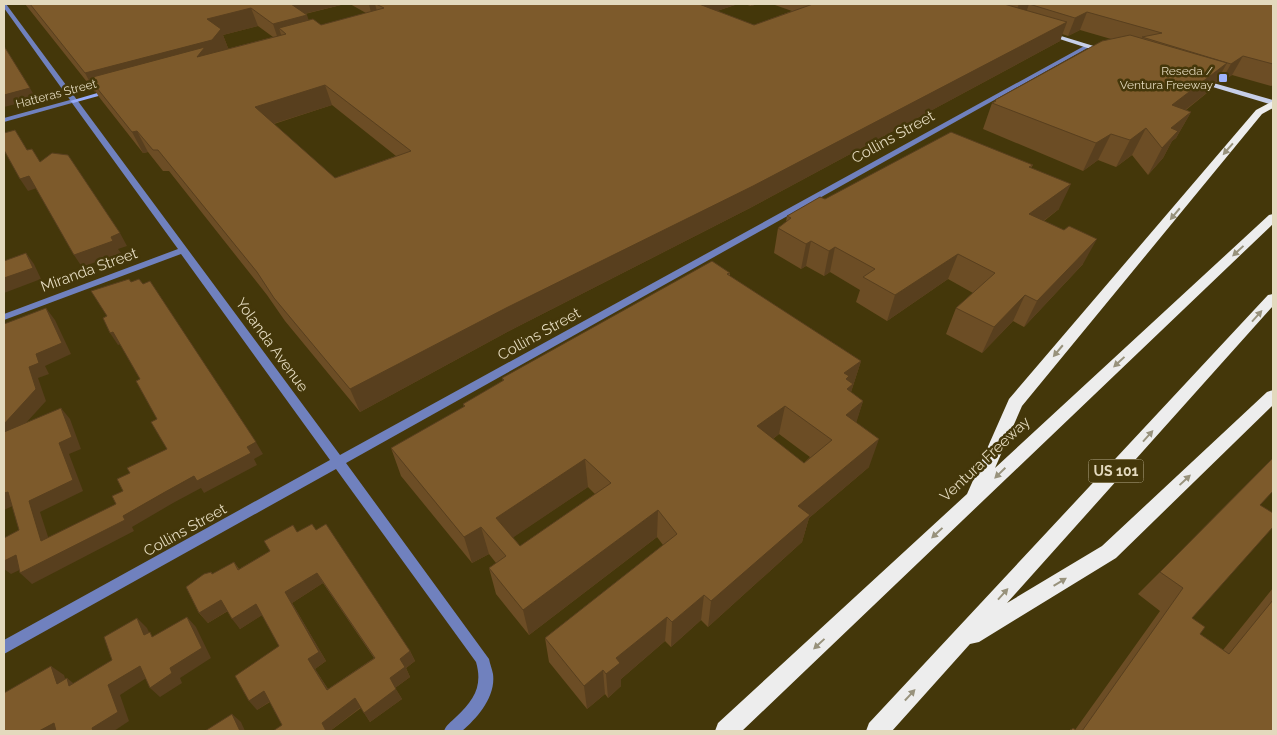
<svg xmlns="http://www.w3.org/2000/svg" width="1277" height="735" viewBox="0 0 1277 735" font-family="Raleway,sans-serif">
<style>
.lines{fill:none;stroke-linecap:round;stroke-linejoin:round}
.street{fill:#7081be;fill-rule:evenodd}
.secondary{fill:#95aaf9;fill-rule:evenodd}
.primary{fill:#c7cfe8;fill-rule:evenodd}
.highway{fill:#ededed;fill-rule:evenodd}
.wall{fill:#6c4d25;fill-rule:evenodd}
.shaded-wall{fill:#583f1e}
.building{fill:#7d5a2b;stroke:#583f1e;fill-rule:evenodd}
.oneway{fill:#98927c}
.poi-dot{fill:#9fb3fd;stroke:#44370a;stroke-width:2}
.labels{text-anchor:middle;stroke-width:5;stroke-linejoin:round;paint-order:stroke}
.far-poi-label{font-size:12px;fill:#e3d9bd;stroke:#44370a;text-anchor:end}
.far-street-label{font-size:12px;fill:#e3d9bd;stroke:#44370a}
.shield{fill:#44370a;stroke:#b3a887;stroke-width:1}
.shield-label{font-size:14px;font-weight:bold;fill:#e3d9bd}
.street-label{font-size:15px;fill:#e3d9bd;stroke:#44370a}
</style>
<rect width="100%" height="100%" fill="#44370a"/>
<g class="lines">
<path class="street" d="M4,4H6L340,455L1086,45L1091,46L346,463L489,659C490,664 492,669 493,674C496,697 477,718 462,731H444C446,725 451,722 456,717C474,700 483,686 476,662L336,469L4,654V640L330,460L181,254L4,320V314L178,249L72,103L4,122V118L70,100L4,8Z"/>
<path class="secondary" d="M111,89L113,90V92L73,103L70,101Z"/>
<g class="primary">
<path d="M1044,32H1048L1110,51L1103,53L1044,34Z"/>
<path d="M1196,78L1273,100V105L1196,82Z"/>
</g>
<g class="highway">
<path d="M1273,101V108L1262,114L1022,406L995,468L1269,215L1273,214V224L742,731H715L718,723L967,494L1009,399L1256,110Z"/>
<path d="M1273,294V306L1007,603L1102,546L1267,392L1273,390V405L1116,558L979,642L970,644L892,731H866L869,723L1268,295Z"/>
</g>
</g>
<g class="wall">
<path d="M25,4H345L305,14L309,21L321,25L366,13L350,4H738L717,11L754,25L792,11L772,4H1273V85L1271,86L1232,75L1220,83L1216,82L1213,88L1186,110L1191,112L1176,138L1172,141L1163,158L1148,175L1132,155L1116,167L1098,160L1083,171L983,129L992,103L994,102L995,100L1111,39L1080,30L1068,36L1062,34L1060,41L750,208L509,331L360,412L285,321L267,295L169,171H163L148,152L143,153L99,97L96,92H95ZM258,26L273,37L227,49L228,48L223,35ZM332,105L396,156L335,178L274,124Z"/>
<path d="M744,4H758L751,6Z"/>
<path d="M1033,165L1031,168L1059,209L1044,221L1083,264L1024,327L1013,321L982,353L946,334L956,308L973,293L948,279L887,321L856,302L860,290L830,272L824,276L806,266L801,269L774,253L778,228L786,222L787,216L825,199Z"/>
<path d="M730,273V276L861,361L851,392L863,401L856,422L869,467L809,518L802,542L708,627L701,620L671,647L665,641L621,679V686L608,698L605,694L587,709L549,662L545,638L663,545L657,537L529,635L496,594L489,568L496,563L489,554L472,563L401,476L391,448L464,407L463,404L503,381L502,378ZM779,434L810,457L804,463L773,439ZM588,487L595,494L520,546L513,537Z"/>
<path d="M1260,505L1192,618L1200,634L1223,650L1273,588V731H1068L1073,728L1075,730L1160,611L1138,594L1160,572Z"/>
<path d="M316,530L410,651L415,661L406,668L410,677L395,688L402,699L370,722L361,708L330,731L282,725L270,702L257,710L279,646L262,615L240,629L228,611L208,623L199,613L211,572L213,574L234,562L239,569L270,551L298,532ZM323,583L374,658L328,689L315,669L326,661L292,603Z"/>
</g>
<g class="shaded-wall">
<path d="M287,4H345L291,17Z"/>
<path d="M369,4H375L378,15L372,17Z"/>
<path d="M693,4H738L692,19Z"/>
<path d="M751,4H758L751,6Z"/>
<path d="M1019,4H1044H1029L1026,13L1013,19Z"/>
<path d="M251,8L258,26L223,35L228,48L220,58L89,78L96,92H95L85,73L207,19Z"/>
<path d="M1087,12L1080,30L1068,36L1075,18Z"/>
<path d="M307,15L313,33L286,34L279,28L283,41L279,42L273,24Z"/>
<path d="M1067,22L1060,41L750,208L509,331L360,412L350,389L506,308Z"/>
<path d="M1243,56L1232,75L1220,83L1231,64Z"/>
<path d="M1227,63L1213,88L1158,131L1172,105Z"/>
<path d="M325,85L332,105L263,127L255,107Z"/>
<path d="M30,88L36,99L4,107V95Z"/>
<path d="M1191,112L1176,138L1172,141L1163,158L1148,175L1162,148L1171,128Z"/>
<path d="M1146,128L1132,155L1116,167L1130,140Z"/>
<path d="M137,131L148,152L143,153L132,132Z"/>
<path d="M1111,134L1098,160L1083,171L1096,143Z"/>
<path d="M29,176L37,188L28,191L20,179Z"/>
<path d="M1071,184L1059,209L1019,239L1029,214Z"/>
<path d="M120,233L127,246L118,249L121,253L82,267L74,255L111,237Z"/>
<path d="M1097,239L1083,264L1024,327L1037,301Z"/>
<path d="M811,241L806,266L801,269L806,244Z"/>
<path d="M835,247L830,272L824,276L829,251Z"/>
<path d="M26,253L34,264L41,279L4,293V278Z"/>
<path d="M958,254L948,279L887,321L895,295Z"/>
<path d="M1025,295L1013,321L982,353L994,327Z"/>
<path d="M46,308L55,320L71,354L45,366L49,374L38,378L46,401L4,447V424L29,367L36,354Z"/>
<path d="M113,332L121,344L118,345L110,333Z"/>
<path d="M861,361L852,389L845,412L844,373Z"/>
<path d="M863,401L854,430L846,415Z"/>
<path d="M785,406L779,434L752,455L757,426Z"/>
<path d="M61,408L70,419L81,449L69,454L83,491L40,512L53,552L41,541L29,501L59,443Z"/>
<path d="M879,439L869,467L809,518L802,542L708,627L711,601L798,506Z"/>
<path d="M256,442L263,454L254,459L257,465L204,493L201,488L173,503L132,527L134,531L32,584L20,573L123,516L165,492Z"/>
<path d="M585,459L588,487L502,545L496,518Z"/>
<path d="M8,492L19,503L4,510V493Z"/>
<path d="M658,510L657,537L529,635L523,610Z"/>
<path d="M481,527L489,554L472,563L464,537Z"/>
<path d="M16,555L28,566L11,574L4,569V561Z"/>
<path d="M317,573L323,583L292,603L326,661L315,669L334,699L327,690L308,659L285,592Z"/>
<path d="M704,595L701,620L671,647L672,622Z"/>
<path d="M221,600L229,610L208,623L199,613Z"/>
<path d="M256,604L264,614L240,629L232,619Z"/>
<path d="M187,617L196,627L211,658L180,678L182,683L160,697L150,688L170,668Z"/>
<path d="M667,617L665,641L621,679V686L608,698L606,674L616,658Z"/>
<path d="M137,618L147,628L155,645L144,635Z"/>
<path d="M410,651L415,661L406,668L410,677L395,688L390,678L400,659Z"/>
<path d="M51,666L64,675L70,694L57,684Z"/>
<path d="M140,666L151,675L120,695L129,721L114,731H93L92,728L108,685Z"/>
<path d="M603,670L605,694L587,709L584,686Z"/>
<path d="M67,678L79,688L69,686Z"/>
<path d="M396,689L402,699L370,722L364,713Z"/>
<path d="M264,691L272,700L257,710L249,701Z"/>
<path d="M355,698L361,707L330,731H326L322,723Z"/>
<path d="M232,714L241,722L245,731H240Z"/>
<path d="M54,723L66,731H39Z"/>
</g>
<g class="building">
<path d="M30,4H291L307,15L273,24L251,8L207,19L221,29L212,40L85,73Z"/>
<path d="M376,4H699L754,25L813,4H1004L1067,22L753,186L506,308L350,389L274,298L257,272L158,150H153L137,131L132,132L89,78L205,47L197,57L286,34L279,28L313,19L321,25L384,8ZM325,85L411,151L335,178L255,107Z"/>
<path d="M1029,4H1273V64L1243,56L1231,64L1142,37L1162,33L1087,12L1075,18Z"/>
<path d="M1130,35L1227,63L1172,105L1191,112L1171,128L1178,131L1162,148L1146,128L1130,140L1111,134L1096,143L992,103L996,101L995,100L1102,41Z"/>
<path d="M4,46L30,88L4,95Z"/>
<path d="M15,130L27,150L32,149L40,162L52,153L68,155L120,233L111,237L113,241L74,255L29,176L20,179L4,150V133Z"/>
<path d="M951,132L1033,165L1029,167L1071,184L1029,214L1064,230L1069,226L1097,239L1037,301L1025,295L994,327L956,308L995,273L958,254L895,295L863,277L875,269L835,247L829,251L811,241L806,244L778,228L791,218L787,216L820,197L825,199Z"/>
<path d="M26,253L33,268L4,278V261Z"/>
<path d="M712,261L730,273L727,274L861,361L844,373L849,376L846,379L853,384L847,389L863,401L846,415L879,439L798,506L810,515L711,601L704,595L672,622L667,617L616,658L620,663L606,674L603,670L584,686L545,638L677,534L658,510L523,610L489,568L506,556L481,527L464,537L391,448L465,406L463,404L504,380L502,378ZM785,406L832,440L804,463L757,426ZM585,459L611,483L520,546L496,518Z"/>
<path d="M129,279L131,282L139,279L143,284L150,281L256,442L247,447L251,453L197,481L194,476L165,492L123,516L125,520L20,573L16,555L4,561V538L19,530L8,492L4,493V432L61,408L72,437L59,443L73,480L29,501L41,541L116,504L112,496L123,491L117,479L130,473L127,468L167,449L151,422L157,419L136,381L140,379L113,332L110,333L103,318L107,316L91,291Z"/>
<path d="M46,308L62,343L36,354L39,363L29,367L36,389L4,424V324Z"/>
<path d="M1273,458V491L1260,505L1273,513V527L1192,618L1205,627L1200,634L1229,654L1273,600V731H1082L1183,588L1160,572Z"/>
<path d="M312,524L316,530L326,524L410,651L400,659L405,667L390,678L396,689L364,713L355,698L322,723L326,731H273L282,725L264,691L249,701L235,676L279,646L256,604L232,619L221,600L199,613L186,587L204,574L211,572L212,574L234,562L238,570L270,551L264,541L293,525L297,532ZM317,573L375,658L327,690L308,659L319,652L285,592Z"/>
<path d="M187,617L202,648L170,668L172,673L150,688L140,666L108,685L118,712L92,728L93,731H56L54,723L39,731H4V693L51,666L57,684L67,678L69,686L112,660L104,637L137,618L144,635L150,632L152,637Z"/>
<path d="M232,714L240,731H205Z"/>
<path d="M1073,728L1077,731H1070Z"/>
</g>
<defs><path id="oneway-solid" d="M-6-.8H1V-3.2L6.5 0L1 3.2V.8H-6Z" transform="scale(1.25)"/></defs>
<g class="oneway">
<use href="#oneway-solid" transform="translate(1228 149) rotate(131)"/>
<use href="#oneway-solid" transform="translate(1175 214) rotate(130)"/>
<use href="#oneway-solid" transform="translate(1238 251) rotate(137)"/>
<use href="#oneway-solid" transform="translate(1257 316) rotate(-48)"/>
<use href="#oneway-solid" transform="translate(1058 351) rotate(130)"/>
<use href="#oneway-solid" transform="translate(1119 362) rotate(137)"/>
<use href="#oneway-solid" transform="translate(1148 436) rotate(-48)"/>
<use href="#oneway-solid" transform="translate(1000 473) rotate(136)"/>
<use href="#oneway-solid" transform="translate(1185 480) rotate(-43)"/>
<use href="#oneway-solid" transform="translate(937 533) rotate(137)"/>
<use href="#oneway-solid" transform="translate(1060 582) rotate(-31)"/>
<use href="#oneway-solid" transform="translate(1003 594) rotate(-48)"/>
<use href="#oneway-solid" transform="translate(819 644) rotate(137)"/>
<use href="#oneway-solid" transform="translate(910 695) rotate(-47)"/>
</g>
<rect class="poi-dot" x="1218" y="73" width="10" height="10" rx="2.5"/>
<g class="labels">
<g class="far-poi-label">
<text x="1213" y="75">Reseda /<tspan x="1213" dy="14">Ventura Freeway</tspan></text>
</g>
<g class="far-street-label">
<text transform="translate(56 94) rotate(-15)" y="4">Hatteras Street</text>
</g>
<rect class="shield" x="1088.5" y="459.5" width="55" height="23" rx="4"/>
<g class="shield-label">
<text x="1116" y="476">US 101</text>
</g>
<g class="street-label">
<text transform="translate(893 137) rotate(-29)" y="5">Collins Street</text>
<text transform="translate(89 270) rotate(-20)" y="5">Miranda Street</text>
<text transform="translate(539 334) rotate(-29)" y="5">Collins Street</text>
<text transform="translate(272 345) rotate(54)" y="5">Yolanda Avenue</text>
<text transform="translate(985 459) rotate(-43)" y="5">Ventura Freeway</text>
<text transform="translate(185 530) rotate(-29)" y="5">Collins Street</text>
</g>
</g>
<rect width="1277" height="735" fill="none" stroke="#e3d9bd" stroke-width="10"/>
</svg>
